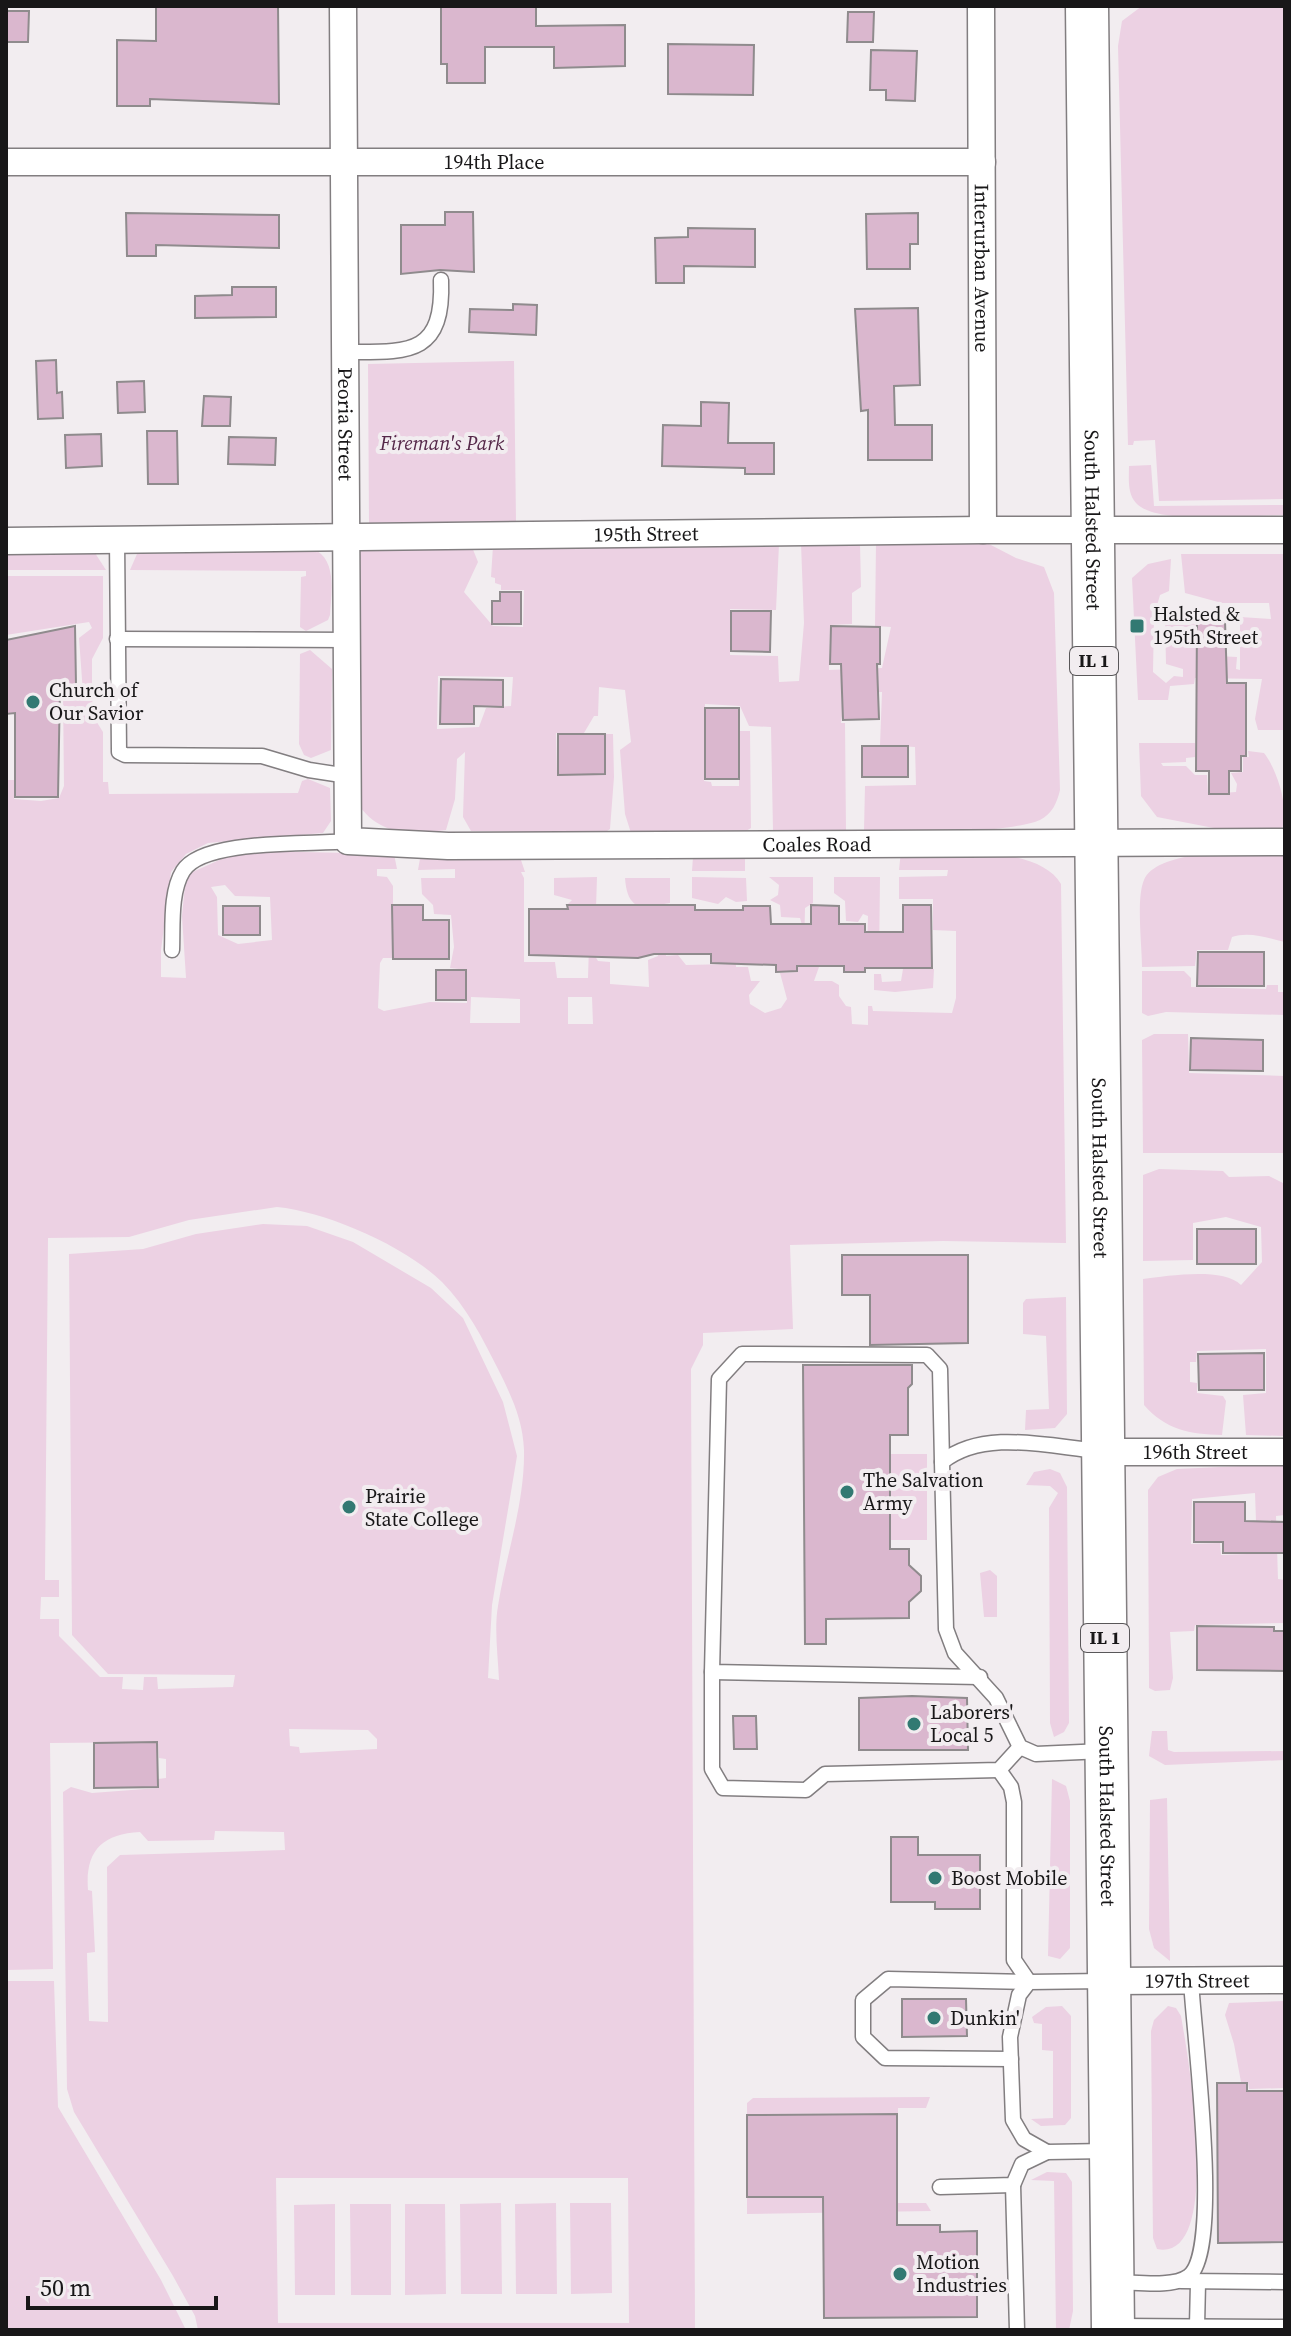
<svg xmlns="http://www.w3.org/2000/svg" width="1291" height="2336" viewBox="0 0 1291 2336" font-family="'Source Serif 4',serif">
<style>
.green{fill:#ecd1e3;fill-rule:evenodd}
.building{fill:#dab7ce;stroke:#8f8b8d;stroke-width:2}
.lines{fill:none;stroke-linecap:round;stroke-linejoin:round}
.lane-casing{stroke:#827e80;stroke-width:17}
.street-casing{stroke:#827e80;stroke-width:29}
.primary-casing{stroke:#827e80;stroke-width:45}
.lane{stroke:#fff;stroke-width:14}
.street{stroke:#fff;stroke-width:26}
.primary{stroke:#fff;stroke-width:42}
.poi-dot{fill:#327972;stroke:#f2edf0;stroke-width:3}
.labels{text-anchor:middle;stroke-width:8;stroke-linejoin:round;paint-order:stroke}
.shield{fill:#f2edf0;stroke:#595759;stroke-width:2}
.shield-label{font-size:18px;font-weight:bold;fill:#181718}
.street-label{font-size:20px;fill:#181718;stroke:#f2edf0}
.park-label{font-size:20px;font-style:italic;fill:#552849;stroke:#f2edf0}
.poi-label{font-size:20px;fill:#181718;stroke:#f2edf0;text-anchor:start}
</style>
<rect width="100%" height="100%" fill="#f2edf0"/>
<g class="green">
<path d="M1142,6H1285V499L1159,501L1155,440L1134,441L1133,445H1128L1118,46L1122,21Z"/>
<path d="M514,361L516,521L369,523L368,364Z"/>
<path d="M1151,465L1154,506L1285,505V515C1253,515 1156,526 1136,503C1127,493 1129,478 1129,466Z"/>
<path d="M876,543L989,544L1016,558L1044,567L1054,593L1060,790C1057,803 1052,814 1040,820C1013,832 891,838 864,830L865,786L916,785L915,747L880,745L882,692L845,694L841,723H845L846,830H773L771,727L749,726L740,706L705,704L704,781L711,782L712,786H739V731H750L751,828L746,831L631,833L625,814L620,750L631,742L625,690L599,687L598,716H594L584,733H556L557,775H606V734H613L614,777L610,829L604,833L471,831L463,817L465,752L457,759L455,799L446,830C405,836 374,834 353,796L357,551L472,547L478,562L464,592L493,626L523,627L524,590H501V585L495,583V578L491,577L493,546L779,544L776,610L730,609V655L778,656L779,682L799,681L804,623L801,544H860L861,587L852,593V624L830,625L829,670L882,668L891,627L875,626ZM438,676L513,677L511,706L486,708L479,727L437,729Z"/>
<path d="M317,551C337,563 331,595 330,615L328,620L306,631L300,627L301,577L306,576V571L130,570L137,554Z"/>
<path d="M6,553H95L106,570H6Z"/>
<path d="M1181,554H1285V730H1258L1255,719L1262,679L1195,678L1194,684L1170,686L1168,700H1138L1132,578L1148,564L1171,559L1169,591L1160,595L1154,616L1153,672L1166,683L1174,676L1183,677V669L1166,664L1165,617L1182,619L1186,609L1238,613L1236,620L1196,619L1197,655L1237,657L1236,669L1240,670V617L1271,619L1269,603H1222L1185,593Z"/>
<path d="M6,576H103V638L92,659V693L93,716L103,732V782H108L109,794L298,793L302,781L308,779L330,788L331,821L323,833L208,843L186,854L171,872L161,950V977L186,978L182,916L186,875L226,857L255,851L394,854L397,869H377V876L387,877L393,886V958H383L380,963L378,1008L384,1011L430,1002L467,1003V970L450,968L454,947L451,915L434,914L433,905L422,894L421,878H455V869L418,870L421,853L519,854L525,872H521L524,878V962H555L557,978H588L589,946L598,961L610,962V984L649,987L648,960L658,956L659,913C635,907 627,904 625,878H670V903L664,904L666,956L678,955L686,965L730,964V912H734L736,967H748L751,981H760L749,995L750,1004L765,1013L781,1008L787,999L780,973L798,972V930L802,925L800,918L781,917L780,905L770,900L778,895L779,885L769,877H813V903L805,908L804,952L819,967L814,981H832L839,985V996L846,1006L851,1007L852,1024L868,1025V1006H872L873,1011L952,1013L956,998V931L933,930V899H899V877L947,876L948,870H899L901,851C942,852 1038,844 1061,884L1066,1243L943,1241L790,1245L793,1329L703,1333V1345L691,1369L695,2330H198L195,2316L173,2276L74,2112L67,2089L63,1792L71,1787L92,1793L158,1788V1779L166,1778V1759L159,1758L158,1742L50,1743L53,1969L6,1970V714V780H14V799L41,801L59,798L64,786L63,693H83L79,638L92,628L89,622L6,635ZM225,885L235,896L270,897L272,940L238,944L218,935L217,897L211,887ZM471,997L520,999V1023H470ZM568,997H592L593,1024H568ZM277,1207C327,1212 405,1246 442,1282C466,1306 483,1339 498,1369C511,1395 523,1420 524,1450C525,1504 506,1554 498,1606C494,1629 498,1656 499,1680L488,1678L492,1605L517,1456L503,1402L463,1318L431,1288L353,1242L307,1226L263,1224L196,1234L143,1249L69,1254L72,1635L108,1674L235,1675L233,1687L158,1689L157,1677H144L143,1690L122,1689L123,1677H100L59,1636V1619H40L41,1597H59V1580H45L48,1238L129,1237L189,1220ZM289,1729L368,1730L377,1739V1749L300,1753L299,1747L290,1746ZM215,1831L284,1832L285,1850L120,1855L107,1867L108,2022L89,2021L87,1953L95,1952L92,1891L88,1890C85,1852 101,1834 140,1832L148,1841L214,1840ZM276,2178H628L629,2323H278Z"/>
<path d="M310,650L332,669L331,750L311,758L304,755L299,744L300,654Z"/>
<path d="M1139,743H1195V757L1186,758V762L1161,763L1163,766H1186L1195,775H1207L1208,794L1236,792L1237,784L1231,773L1243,772V757H1249L1248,751L1264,753C1277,769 1291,812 1281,831L1219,829L1157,817L1141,796Z"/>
<path d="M1285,850V942C1268,938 1249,931 1232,937L1228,950H1197L1195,966L1142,967C1142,946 1136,898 1144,880C1157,848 1254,851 1285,850Z"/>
<path d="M745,855V871H692L693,857Z"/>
<path d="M597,877L595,939L589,938V905L568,904L572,900L554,895V878Z"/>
<path d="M692,877L746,878L747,901L736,902L726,897L718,904L692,898Z"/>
<path d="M834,877H880L879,964L867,953L868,916L863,914L858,922L846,921L845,901L834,893Z"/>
<path d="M903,969H934L933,988L895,992L874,990V974H881L882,982L901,981Z"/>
<path d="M1142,971H1184L1191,978V987L1266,989L1267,985H1278V992H1285V1015L1166,1012L1148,1016L1142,1013Z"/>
<path d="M1154,1034H1188L1189,1073L1285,1076V1153H1143L1142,1040Z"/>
<path d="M1159,1169L1223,1171L1229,1177L1269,1176L1285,1184V1436L1246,1435L1243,1395L1266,1393V1349L1197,1351L1196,1362H1190V1382L1197,1383V1393L1223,1396L1226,1401L1222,1435C1189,1434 1166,1430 1144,1405L1143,1279C1168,1276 1223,1267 1241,1285L1262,1262L1261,1227L1226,1217L1193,1223V1260L1143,1261V1175Z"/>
<path d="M1066,1297L1067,1414L1055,1428L1025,1430L1026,1410L1049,1409L1046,1336L1023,1334V1303L1026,1299Z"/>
<rect x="891" y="1454" width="36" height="86"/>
<path d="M1285,1464V1515L1276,1516L1278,1579L1285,1580V1623L1195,1625L1194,1631L1170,1632L1173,1678L1170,1690L1155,1691L1149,1688V1678L1148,1490L1158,1477L1177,1469ZM1255,1493L1256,1521L1247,1524V1554L1221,1555L1220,1543L1191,1544L1192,1499Z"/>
<path d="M1050,1469L1060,1473L1067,1487L1069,1723L1064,1732L1054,1737L1050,1723L1049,1508L1058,1493L1050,1486L1026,1485L1034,1472Z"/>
<path d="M990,1570L997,1576V1617H984L980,1573Z"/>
<path d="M1152,1731H1167L1168,1750L1174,1752L1285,1751V1760L1165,1765L1149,1756Z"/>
<path d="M1052,1779L1066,1786L1070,1801V1948L1060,1959L1048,1956Z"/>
<path d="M1167,1798L1170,1961L1154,1948L1149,1929L1150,1800Z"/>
<path d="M6,1981H54L58,2107L161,2280L186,2330H6Z"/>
<path d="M1285,2001V2088L1249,2089L1248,2082H1241L1234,2044L1225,2015L1229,2003Z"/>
<path d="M1062,2006L1071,2016V2118L1065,2125L1041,2126L1031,2119L1053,2118V2051L1042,2050V2024L1034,2023L1032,2017L1046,2007Z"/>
<path d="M1168,2006L1176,2008L1181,2016C1187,2050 1225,2263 1157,2249L1153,2238L1151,2031L1154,2020Z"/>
<path d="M930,2097L926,2108H898V2113L747,2114V2103L753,2098Z"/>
<path d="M1047,2172L1066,2173L1072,2182L1073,2311L1069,2330H1056L1054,2181L1031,2180Z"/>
<path d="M747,2197H897V2203H926L931,2211L747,2214Z"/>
<path d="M501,2203L502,2294H461L460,2204Z"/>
<path d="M556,2203L557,2294H516L515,2204Z"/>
<path d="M570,2203H611L612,2293L571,2294Z"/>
<path d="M335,2204V2295H295L294,2205Z"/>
<path d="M350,2204H391V2295H351Z"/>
<path d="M405,2204H445L446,2294L405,2295Z"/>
</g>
<g class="building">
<path d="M156,6H278L279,104L150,99V106H117V40L156,41Z"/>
<path d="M441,6H536V26L625,25V66L554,68V47H485V83H447V64H441Z"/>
<path d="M6,11H29L28,42H6Z"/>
<path d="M848,12H874L873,42H847Z"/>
<path d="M668,44L754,45L753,95L668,94Z"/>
<path d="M871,50L917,51L915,101L886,100V90H870Z"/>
<path d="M445,212H473L474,272L440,270L401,274V225H445Z"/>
<path d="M126,213L279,215V248L156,245V256H127Z"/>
<path d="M918,213V244H910V269H867L866,214Z"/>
<path d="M688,228L755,229V267L684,266V283H656L655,238L688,237Z"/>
<path d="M232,287H276V317L195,318V296L232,295Z"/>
<path d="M513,304L537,305L536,335L469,332L470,309L513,310Z"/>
<path d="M918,308L920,385L894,386L895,425H932V460H868V410L861,411L855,309Z"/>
<path d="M56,360L57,393L62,392L63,418L38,419L36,361Z"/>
<path d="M144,381L145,412L118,413L117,382Z"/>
<path d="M204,396L231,397L230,426H202Z"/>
<path d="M701,402L729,403L728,443H774V474H745V468L662,466L663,425L701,426Z"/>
<path d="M147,431H177L178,484H148Z"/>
<path d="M101,434L102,466L66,468L65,435Z"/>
<path d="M229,437L276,438L275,465L228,464Z"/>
<path d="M500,592H521V624H492V601H500Z"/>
<path d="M731,611H771L770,652L731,651Z"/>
<path d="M1197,621H1225L1227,683H1246V756H1241V771H1229V794H1209V771H1196Z"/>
<path d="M75,626L76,685L60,686L58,797H15V713L6,714V640Z"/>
<path d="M831,626L880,627V664H877L879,719L843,720L841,664H830Z"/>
<path d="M441,679L503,680V707L474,706V724H440Z"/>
<rect x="705" y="708" width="34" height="71"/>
<path d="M558,734H605V774L558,775Z"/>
<rect x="862" y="746" width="46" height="31"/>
<path d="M392,905H423V920H449V959H393Z"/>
<path d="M567,905H695V910H743V906H770L771,924H811V905L839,906V924H865V932H903V905H931L932,968H865V972H844V966H797V971L776,972V965L711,963V954H654L638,958L529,955V909H568Z"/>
<rect x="223" y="906" width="37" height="29"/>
<path d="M1198,952H1264V986H1197Z"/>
<rect x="436" y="970" width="30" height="30"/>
<path d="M1191,1038L1263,1040V1071L1190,1070Z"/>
<rect x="1197" y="1229" width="59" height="35"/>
<path d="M842,1255H968V1343L870,1345V1295H842Z"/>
<path d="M1264,1353V1390H1199L1198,1354Z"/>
<path d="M803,1365H912V1384L908,1388V1435H890V1549H909V1565L921,1576V1591L909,1602V1618L826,1619V1644H805Z"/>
<path d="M1194,1502H1245V1521L1285,1522V1553H1223V1542H1194Z"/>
<path d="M1197,1626L1274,1627V1631H1285V1671L1197,1670Z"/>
<path d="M912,1696L967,1698L968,1750H859V1698Z"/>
<path d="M733,1716H756L757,1749H734Z"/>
<path d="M157,1742L158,1787L94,1788V1743Z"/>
<path d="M891,1837H918V1855H980V1909H935V1902H891Z"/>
<path d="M902,1999H966L967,2036L902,2037Z"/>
<path d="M1217,2083H1247V2091H1285V2242L1218,2243Z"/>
<path d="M897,2114V2225H940V2232L977,2231V2317L824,2318L823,2197H747V2115Z"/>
</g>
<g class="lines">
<g class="lane-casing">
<g id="lane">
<path d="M346,352C408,352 444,356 441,280"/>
<path d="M117,540L119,752L125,755L262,756L309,770L348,776"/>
<path d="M117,639L349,640"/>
<path d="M172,950C173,926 170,892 183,871C203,838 312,845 348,841"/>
<path d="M1099,1451C1050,1447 984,1428 942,1462L946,1629L955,1653L996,1698L1020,1747L1036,1754L1104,1751"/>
<path d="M942,1462L940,1369L927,1355L742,1354L719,1379L712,1672L980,1677"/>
<path d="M712,1672V1769L723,1788L806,1790L825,1774L999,1770L1020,1747"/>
<path d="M999,1770L1011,1787L1014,1802V1960L1029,1982"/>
<path d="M1011,2059L885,2058L863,2037V2000L888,1979L1029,1982"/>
<path d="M1047,2152L1024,2139L1013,2120L1010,2037L1019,1995L1029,1982L1104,1981"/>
<path d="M1013,2185L1017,2330"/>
<path d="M940,2187L1013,2185L1022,2164L1047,2152L1106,2151"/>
<path d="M1181,2281L1285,2282"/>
<path d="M1117,2282C1136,2282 1173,2288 1189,2276C1223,2249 1193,2029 1191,1980"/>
<path d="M1117,2326L1285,2327"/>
<path d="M1197,2326L1198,2283"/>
</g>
</g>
<g class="street-casing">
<g id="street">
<path id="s1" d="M343,6L348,841L448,846L1285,842"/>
<path id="s2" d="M981,6L983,530"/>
<path id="s3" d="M6,162H982"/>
<path id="s4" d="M6,541L983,530H1285"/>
<path id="s5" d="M1103,1452H1285"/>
<path id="s6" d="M1109,1981L1285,1980"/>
</g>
</g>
<g class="primary-casing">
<g id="primary">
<path id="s7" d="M1087,6L1113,2330"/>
</g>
</g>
<use href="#lane" class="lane"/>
<use href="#street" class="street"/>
<use href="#primary" class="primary"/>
</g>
<g class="poi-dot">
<rect x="1129" y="618" width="16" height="16" rx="4"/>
<circle cx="33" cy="702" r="8"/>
<circle cx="847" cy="1492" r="8"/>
<circle cx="349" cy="1507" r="8"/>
<circle cx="914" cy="1724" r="8"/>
<circle cx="935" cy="1878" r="8"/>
<circle cx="934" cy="2018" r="8"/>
<circle cx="900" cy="2274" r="8"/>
</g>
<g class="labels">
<g class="shield">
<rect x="1070" y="647" width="48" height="28" rx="6"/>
<rect x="1081" y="1624" width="48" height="28" rx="6"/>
</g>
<g class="shield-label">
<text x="1094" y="667">IL 1</text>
<text x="1105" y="1644">IL 1</text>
</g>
<g class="street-label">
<text dy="7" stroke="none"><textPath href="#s3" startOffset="488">194th Place</textPath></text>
<text dy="7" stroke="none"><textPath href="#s2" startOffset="262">Interurban Avenue</textPath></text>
<text dy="7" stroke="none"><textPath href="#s1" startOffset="418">Peoria Street</textPath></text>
<text dy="7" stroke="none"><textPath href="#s7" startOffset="514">South Halsted Street</textPath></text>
<text dy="7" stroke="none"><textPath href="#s4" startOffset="640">195th Street</textPath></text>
<text dy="7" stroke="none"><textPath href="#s1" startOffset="1304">Coales Road</textPath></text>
<text dy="7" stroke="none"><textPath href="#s7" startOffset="1162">South Halsted Street</textPath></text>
<text dy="7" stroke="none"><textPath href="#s5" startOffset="92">196th Street</textPath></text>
<text dy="7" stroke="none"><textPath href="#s7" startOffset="1810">South Halsted Street</textPath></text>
<text dy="7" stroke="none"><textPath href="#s6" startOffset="88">197th Street</textPath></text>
</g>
<g class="park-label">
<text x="442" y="450">Fireman's Park</text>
</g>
<g class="poi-label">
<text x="1153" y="621">Halsted &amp;<tspan x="1153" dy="23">195th Street</tspan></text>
<text x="49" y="697">Church of<tspan x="49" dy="23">Our Savior</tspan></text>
<text x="863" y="1487">The Salvation<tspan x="863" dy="23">Army</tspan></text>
<text x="365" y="1503">Prairie<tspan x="365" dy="23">State College</tspan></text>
<text x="930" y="1719">Laborers'<tspan x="930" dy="23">Local 5</tspan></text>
<text x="951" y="1885">Boost Mobile</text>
<text x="950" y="2025">Dunkin'</text>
<text x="916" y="2269">Motion<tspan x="916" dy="23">Industries</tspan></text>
</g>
</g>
<rect width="1291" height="2336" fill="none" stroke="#181718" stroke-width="16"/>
<path d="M28 2296v12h188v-12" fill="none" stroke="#181718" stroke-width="4"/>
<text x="40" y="2296" font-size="24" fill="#181718" stroke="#f2edf0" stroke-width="6" paint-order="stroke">50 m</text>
</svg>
